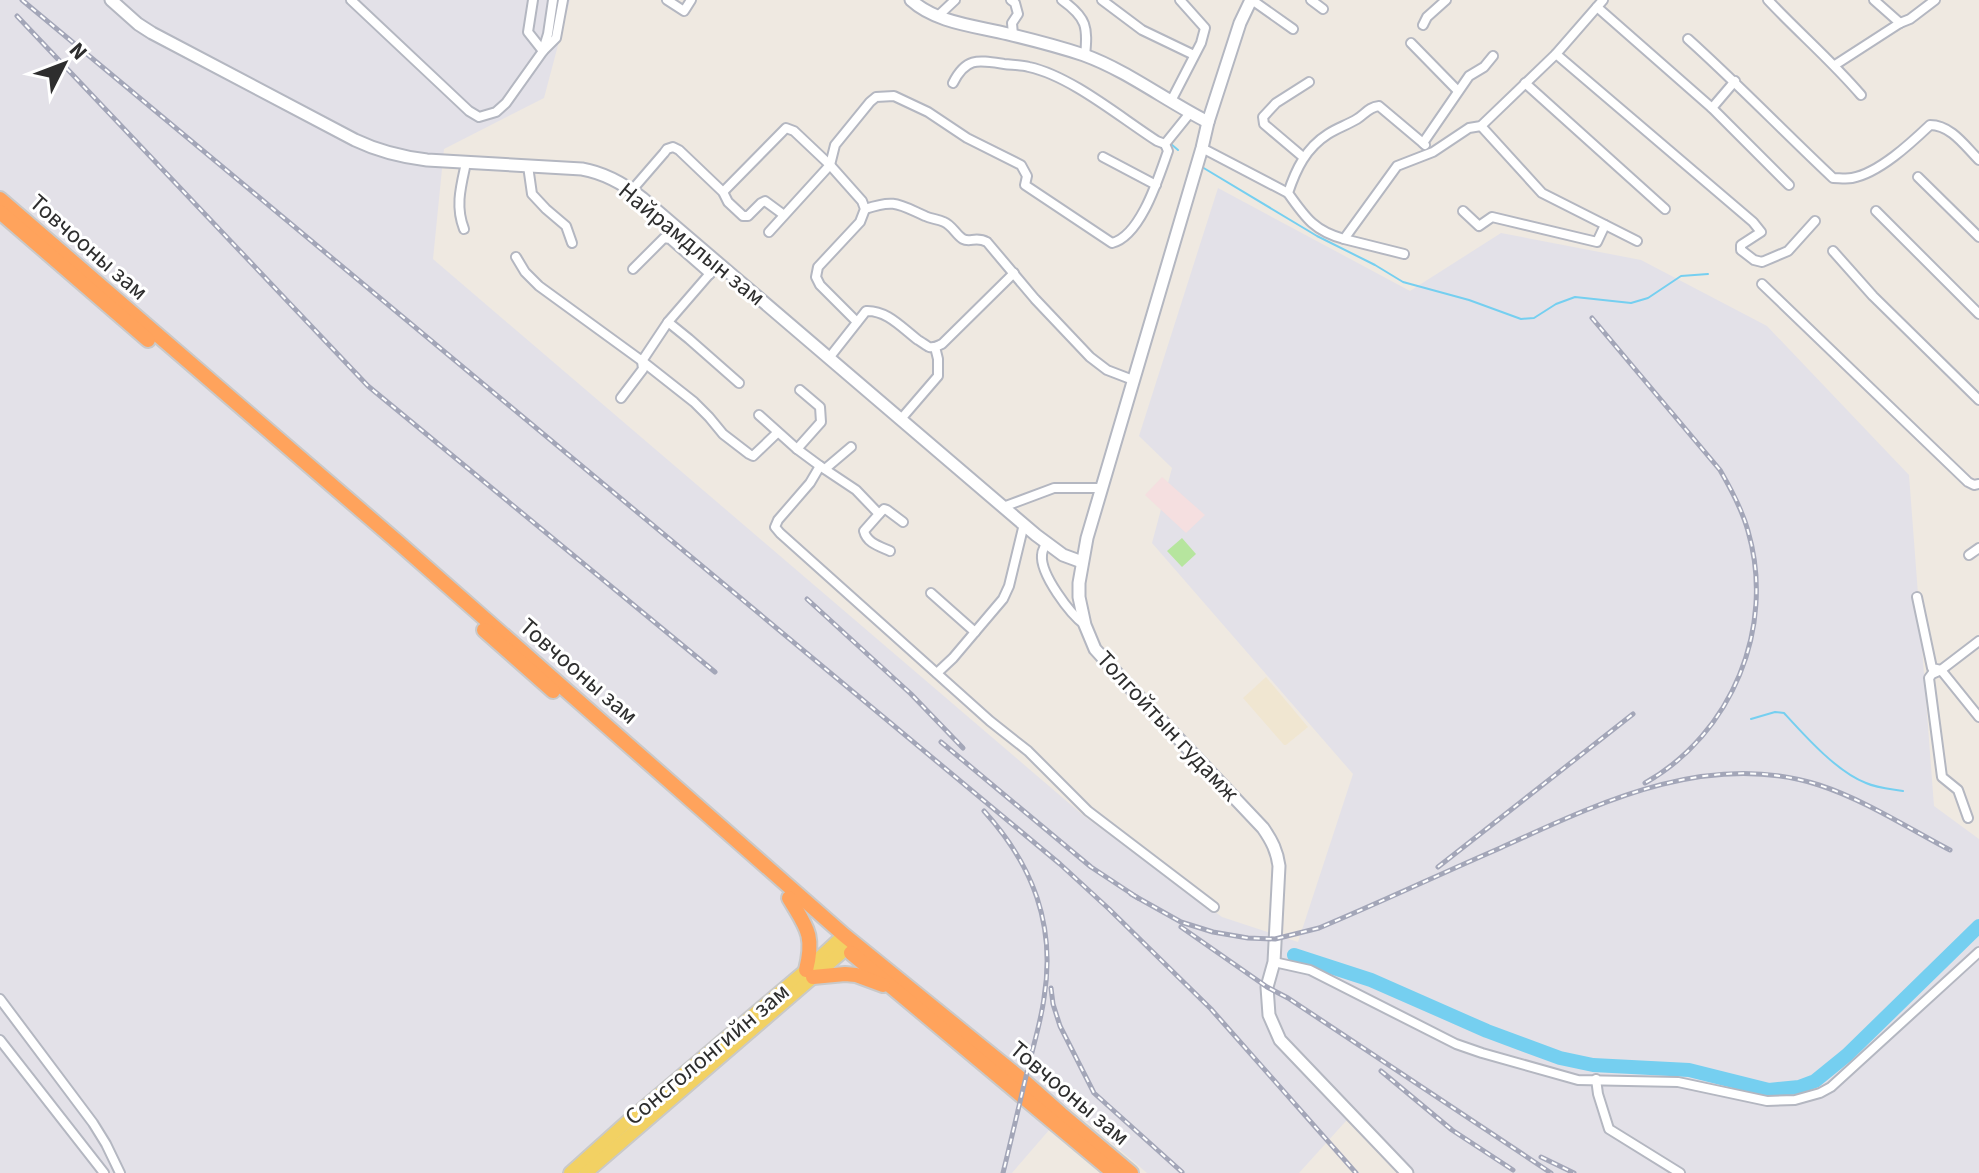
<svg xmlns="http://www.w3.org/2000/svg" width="1979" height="1173" viewBox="0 0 1979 1173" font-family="'Source Sans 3',sans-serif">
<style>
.industrial{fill:#e3e1e8}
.education{fill:#f0e6d1}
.medical{fill:#f5dfe0}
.green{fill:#b6e59e}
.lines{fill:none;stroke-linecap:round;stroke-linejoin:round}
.stream{stroke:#75cff0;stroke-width:2}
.river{stroke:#75cff0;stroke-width:14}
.street-casing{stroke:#b4b7c1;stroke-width:12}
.secondary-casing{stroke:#b4b7c1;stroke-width:15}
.primary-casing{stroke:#c9c9c9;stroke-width:16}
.highway-casing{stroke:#c9c9c9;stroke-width:18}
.street{stroke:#fff;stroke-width:8}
.secondary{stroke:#fff;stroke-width:11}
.primary{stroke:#f2d163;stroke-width:12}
.highway{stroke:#ffa35c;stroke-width:14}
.rail-casing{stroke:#a3a6b8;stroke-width:5}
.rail{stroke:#fff;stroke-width:2;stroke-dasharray:6;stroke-linecap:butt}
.labels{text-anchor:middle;stroke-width:6;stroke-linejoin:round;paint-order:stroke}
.street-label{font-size:24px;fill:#2e2e2e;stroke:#fff}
</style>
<rect width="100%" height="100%" fill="#efe9e1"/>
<path class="industrial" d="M0,0H570L544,98L444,149L433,259L1084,816L1222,917L1298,942L1353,774L1152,543L1172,468L1139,436L1218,188L1410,291L1501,233L1641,260L1767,326L1909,475L1934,806L1979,839V1173H1415L1355,1111L1299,1173H1147L1069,1107L1012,1173H0Z"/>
<path class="education" d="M1266,677L1308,727L1286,745H1284L1243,698Z"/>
<path class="medical" d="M1162,477L1205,515L1186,533L1145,495Z"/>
<path class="green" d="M1182,538L1196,554L1182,567L1167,551Z"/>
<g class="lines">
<g class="stream">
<path d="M1171,144L1178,150"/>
<path d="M1202,167L1317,236L1375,265L1403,282L1469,300L1521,319L1534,318L1556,304L1575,297L1631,303L1648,298L1681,276L1708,274"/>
<path d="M1751,719L1775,712L1784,713C1805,736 1837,772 1866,783C1877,788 1891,789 1903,791"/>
</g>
<path class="river" d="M1294,955L1371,980L1487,1031L1560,1058L1593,1065L1689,1070L1769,1090L1799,1087L1815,1081L1847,1055L1979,926"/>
<g class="street-casing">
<g id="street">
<path d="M351,0L469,111L479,117L496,112L506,103L543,51L556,38L563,0"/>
<path d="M533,0L528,32L543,51"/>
<path d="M667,0L684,11L691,0"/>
<path d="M1011,0L1015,3L1018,14L1012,23L1013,35"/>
<path d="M1062,0C1087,18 1088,27 1085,56"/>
<path d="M1102,0L1142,30L1194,55"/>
<path d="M1252,0L1293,29"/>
<path d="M1311,0L1323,9"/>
<path d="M1768,0C1798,32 1832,61 1861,95"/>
<path d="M1874,0L1900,23"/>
<path d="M1597,7L1712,108L1789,185"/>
<path d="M938,16L955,0"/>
<path d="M1423,25L1427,17L1446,0"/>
<path d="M1688,39C1738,84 1784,132 1833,178C1839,178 1846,179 1852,178C1879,173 1911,143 1930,125C1951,125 1965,146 1979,160"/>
<path d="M1411,43L1458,91"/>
<path d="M543,50L548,34L553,0"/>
<path d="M1556,54L1753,222L1761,232L1741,245V250L1754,260L1762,262L1788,251L1815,221"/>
<path d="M1835,65L1900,23L1910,19L1935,0"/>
<path d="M953,83C966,57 978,60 1004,64C1012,65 1021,65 1029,67C1071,76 1121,118 1157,141L1165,144"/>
<path d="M1525,83L1665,209"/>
<path d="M1171,101L1201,43L1205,28L1180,0"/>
<path d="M1712,108L1735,81"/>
<path d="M1481,126L1542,193L1637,241"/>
<path d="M1423,143L1379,106C1369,107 1365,114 1357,119C1347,125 1337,128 1328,134C1306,148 1296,169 1288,193C1305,217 1314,231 1344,239L1397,166L1433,152L1469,128L1481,126L1556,54L1603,0"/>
<path d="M1425,145L1423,143L1469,76L1484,67L1493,56"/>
<path d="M1202,148L1288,193"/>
<path d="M1103,157L1156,185"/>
<path d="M1303,157L1264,124L1263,117L1276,103L1309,82"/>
<path d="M528,166L532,194L546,209L566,226L572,243"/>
<path d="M1918,177L1979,237"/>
<path d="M632,190L664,153L667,149L673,147L679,150L723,192L728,202L743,216H748L761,203L765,201L784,215"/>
<path d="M723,192L786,128L794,131L830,165L862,201L865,209L860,222L818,267L816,277L820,285L857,322"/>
<path d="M865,209C895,199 898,204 925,216C931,219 938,219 944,222C952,225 956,235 963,239C970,243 976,236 987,242L1035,299L1090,357L1107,370L1133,380"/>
<path d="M1463,211L1479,226L1492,217L1597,242L1605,225"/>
<path d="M1876,211L1979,314"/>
<path d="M464,229C455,206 461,186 466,163"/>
<path d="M769,232L830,165L835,145L870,102L876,97L894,96L928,112L967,138L1021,165L1027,176L1025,185L1112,243C1141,236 1159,176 1168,151L1165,144L1190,113"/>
<path d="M1344,239L1404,254"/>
<path d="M1833,251L1873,296L1979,400"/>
<path d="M516,257L525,272L539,286L642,361L668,322L719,263"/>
<path d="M633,269L664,238L670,239L710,274"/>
<path d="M1762,284L1968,482L1974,485L1979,484"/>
<path d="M668,322L689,339L739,383"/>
<path d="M829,358L866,311C887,310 902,328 918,340C920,341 927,346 929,347C935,348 937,346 942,344L1014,273"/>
<path d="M621,398L643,369L642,361L694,402L709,417L723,434L749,454L753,456L777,433"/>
<path d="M759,415L797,449L820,466L856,490L879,514L864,531C867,543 879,546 890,551"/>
<path d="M901,419L938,376V359L935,347"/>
<path d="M797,449L821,422L820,407L800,390"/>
<path d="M820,466L810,483L778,520L775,527L780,533L990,721L1028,751L1088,811L1214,907"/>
<path d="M825,469L851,447"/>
<path d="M1003,507L1054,488H1102"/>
<path d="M879,514L884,509L887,510L903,522"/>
<path d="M1046,543C1045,547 1042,550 1042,555C1040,574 1070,614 1085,625"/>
<path d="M1969,555L1979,548"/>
<path d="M931,593L975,632L1003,599L1009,586L1024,524"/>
<path d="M1917,597L1932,668L1941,670L1979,717"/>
<path d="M937,673L953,658L975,632"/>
<path d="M1968,818L1958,790L1942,777L1929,678L1932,674L1941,670L1979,641"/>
<path d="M1274,962L1310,970L1456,1044L1482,1053L1578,1080L1678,1082L1767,1101L1795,1100L1820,1093L1831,1087L1979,952"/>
<path d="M0,999L93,1123L106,1144L120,1173"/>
<path d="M0,1040L104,1173"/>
<path d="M1596,1079L1598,1094L1609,1129L1680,1173"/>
</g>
</g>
<g class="secondary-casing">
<g id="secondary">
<path d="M111,0L138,24L152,33L355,140C378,151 402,157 427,160L582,169C605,173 624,184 642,198L1036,535L1063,555L1082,562"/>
<path d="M911,0C936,23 976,26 1008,34C1033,40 1060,47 1084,55C1128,71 1166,101 1208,122"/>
<path d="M1251,0L1240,23L1208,122L1202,148L1087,538L1079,583V597L1085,625L1095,649L1123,680L1263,828C1272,841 1277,851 1279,866L1274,962L1267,987L1269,1015L1280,1040L1407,1173"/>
</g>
</g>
<g class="primary-casing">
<g id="primary">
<path d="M570,1173L629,1120L806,970L844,935"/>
<path d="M586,1173L853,943"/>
</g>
</g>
<g class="highway-casing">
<g id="highway">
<path d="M0,199L400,544L844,935L1025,1082L1061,1114L1131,1173"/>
<path d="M0,212L148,340"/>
<path d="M484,630L553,691"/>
<path d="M789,898C806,927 815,934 806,970"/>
<path d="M851,953L1114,1173"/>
<path d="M813,977L845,974L856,975L883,985"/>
</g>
</g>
<use href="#street" class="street"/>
<use href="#secondary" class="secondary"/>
<use href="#primary" class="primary"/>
<use href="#highway" class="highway"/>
<g class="rail-casing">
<g id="rail">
<path d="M22,0L1060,864L1109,909L1211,1009L1356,1173"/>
<path d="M17,16L368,386L715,672"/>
<path d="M1592,318L1720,470C1731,489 1742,509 1748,531C1776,627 1732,734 1645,783"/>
<path d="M807,599L911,694L963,748"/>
<path d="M941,742L1091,867L1138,898"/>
<path d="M984,811C1033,865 1056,925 1044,998C1041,1021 1034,1043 1029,1064C1020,1101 1012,1137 1003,1173"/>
<path d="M1438,867L1633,714"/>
<path d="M1131,894L1181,922L1213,932L1248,938L1275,939L1319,928C1379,903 1438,875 1498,849C1597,804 1707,749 1819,785C1865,800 1908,828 1950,850"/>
<path d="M1181,927L1267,987L1288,998L1551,1173"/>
<path d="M1051,988L1053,1004L1060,1026L1094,1093L1182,1172"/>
<path d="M1381,1071L1452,1130L1513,1170"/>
<path d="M1541,1157L1574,1173"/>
</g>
</g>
<use href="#rail" class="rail"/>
</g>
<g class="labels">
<g class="street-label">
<text transform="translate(692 244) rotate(39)" y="8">Найрамдлын зам</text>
<text transform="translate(89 247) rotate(41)" y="8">Товчооны зам</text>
<text transform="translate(579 671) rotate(41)" y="8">Товчооны зам</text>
<text transform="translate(1168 726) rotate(47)" y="8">Толгойтын гудамж</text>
<text transform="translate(707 1054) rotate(-40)" y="8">Сонсголонгийн зам</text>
<text transform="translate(1070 1093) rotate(40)" y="8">Товчооны зам</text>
</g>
</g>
<g transform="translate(64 64) rotate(48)" stroke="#ffffff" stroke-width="6" paint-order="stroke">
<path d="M0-6L14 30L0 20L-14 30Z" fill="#2e2e2e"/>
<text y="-12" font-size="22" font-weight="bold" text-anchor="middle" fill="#2e2e2e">N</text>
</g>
</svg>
